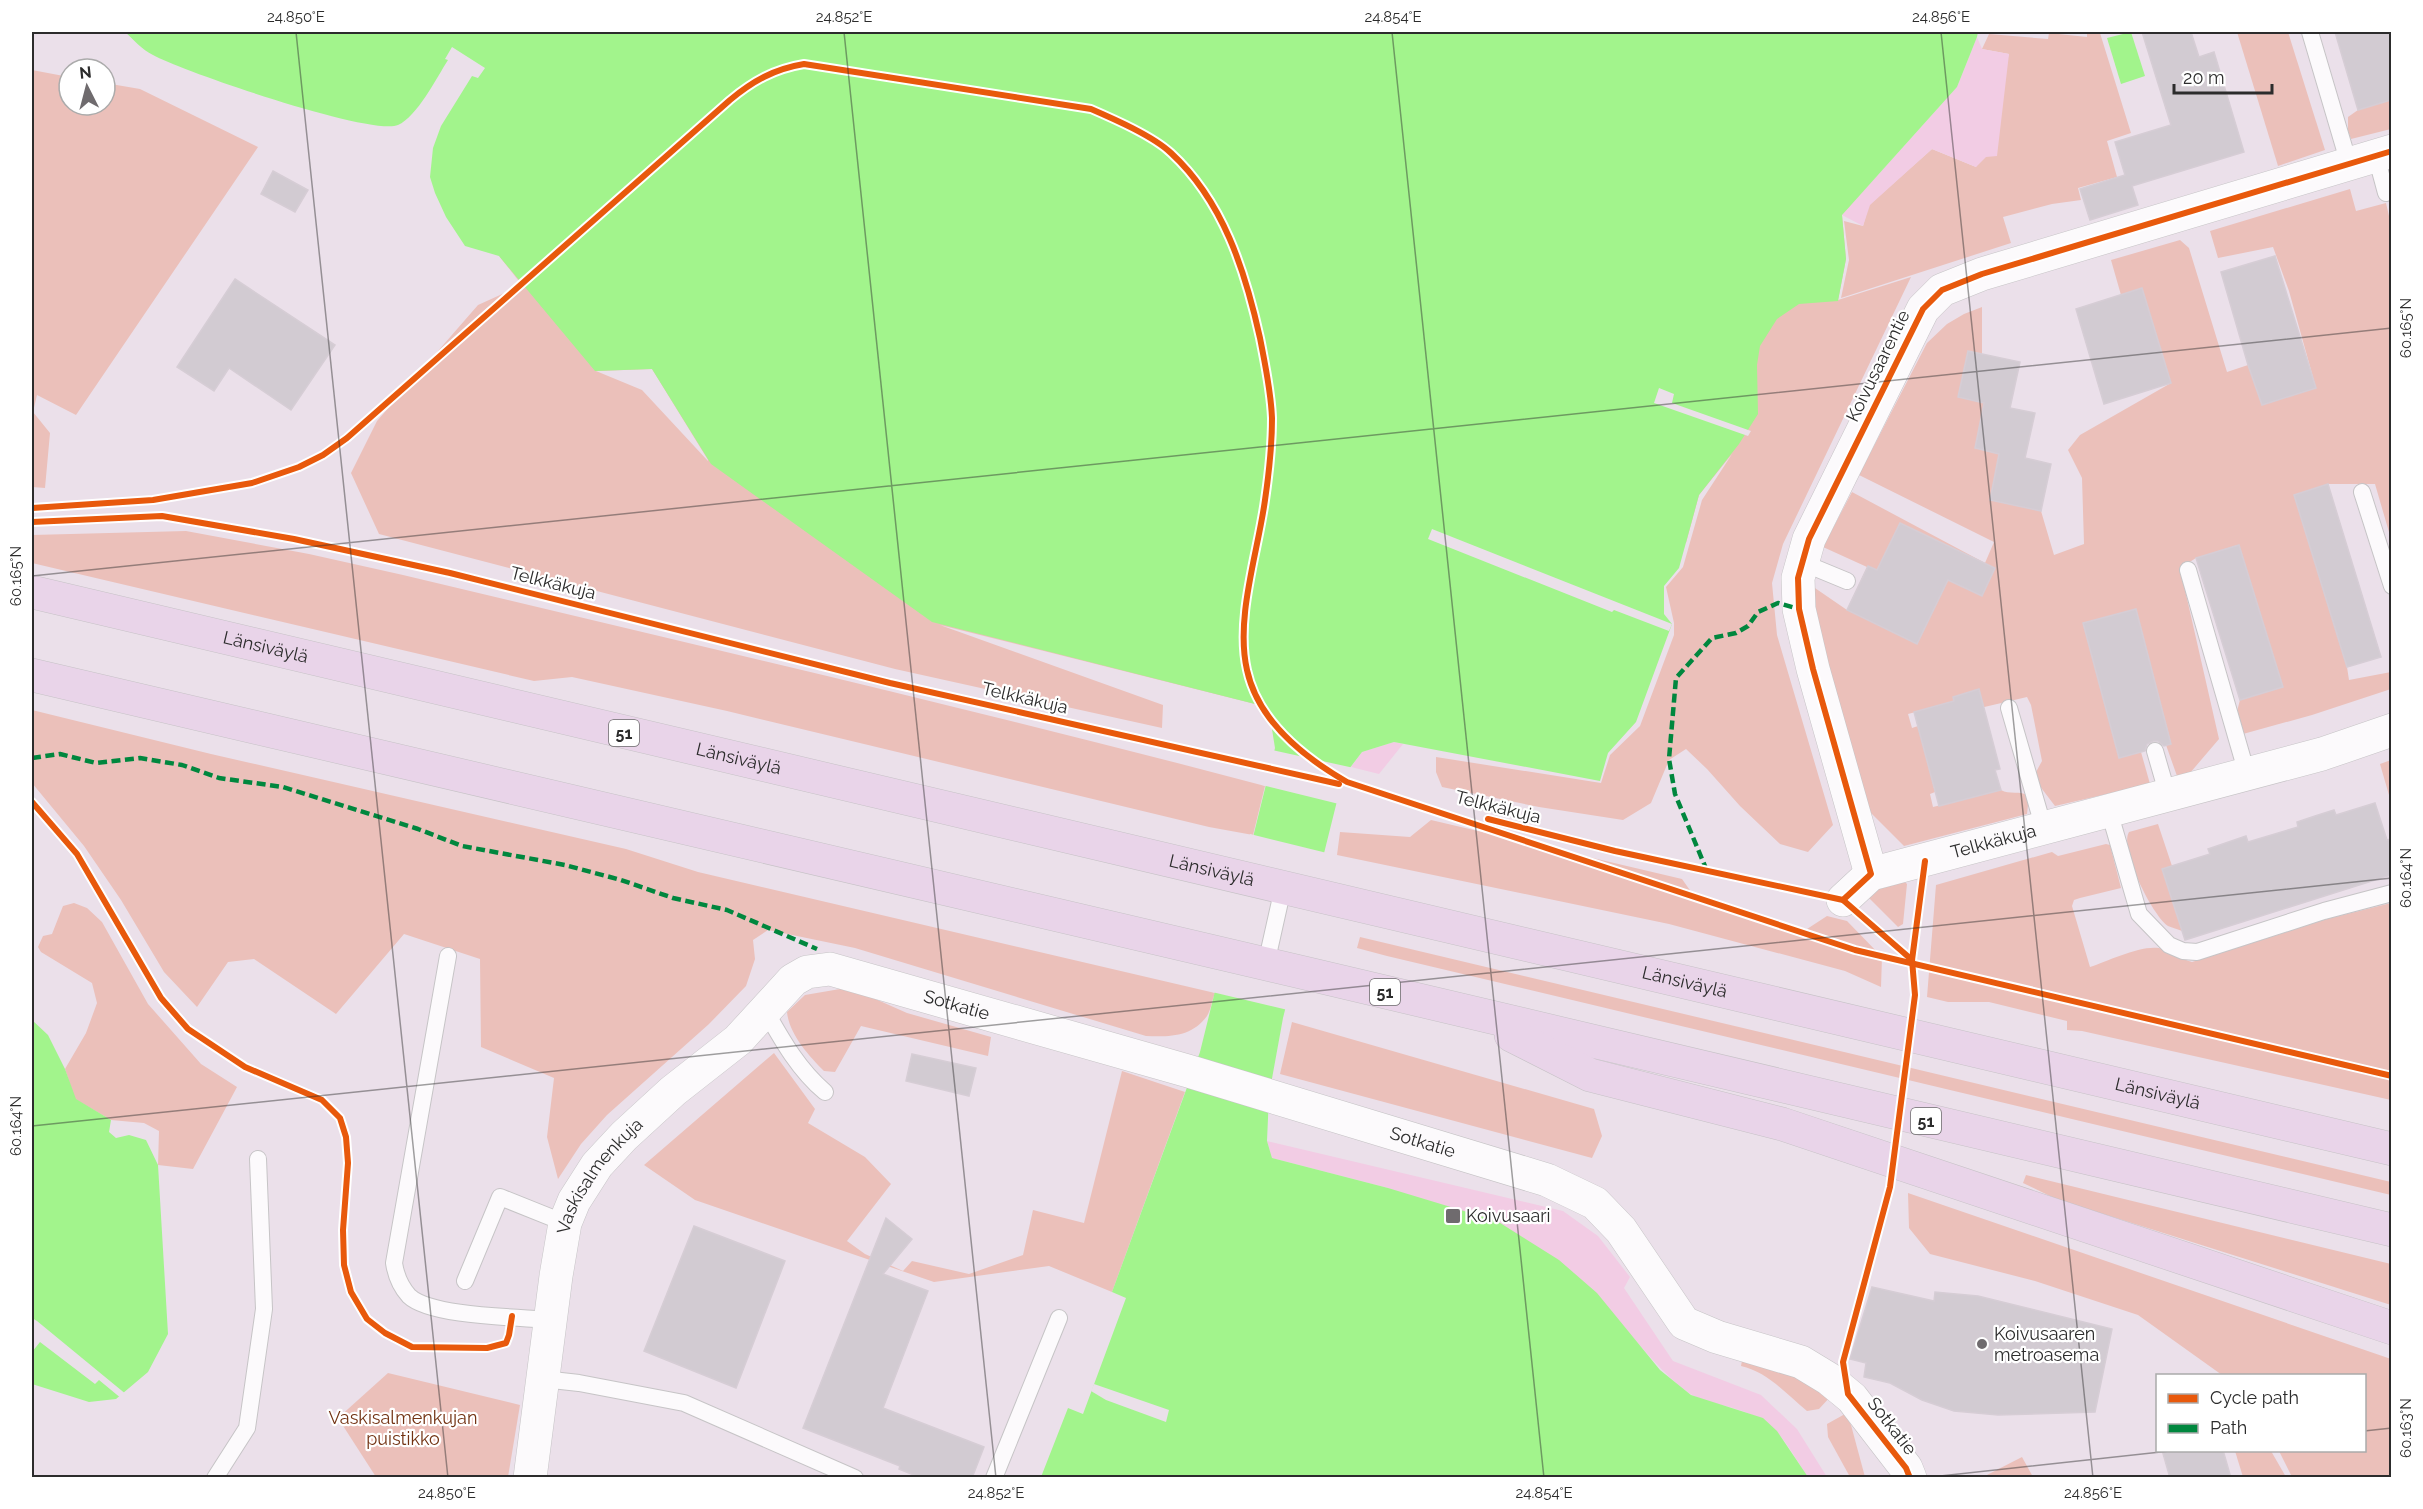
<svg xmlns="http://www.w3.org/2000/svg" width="2423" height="1509" viewBox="0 0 2423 1509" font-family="Raleway,sans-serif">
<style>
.green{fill:#ebc0ba;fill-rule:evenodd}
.sand{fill:#f2cce4}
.water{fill:#a2f48c}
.pier{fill:#ebe0ea}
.building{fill:#d2cbd2;stroke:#d6cdd5;stroke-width:1.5}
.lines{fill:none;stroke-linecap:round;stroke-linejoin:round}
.lane-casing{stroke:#c6c4c6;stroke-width:18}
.street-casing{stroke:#c6c4c6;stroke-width:34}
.highway-casing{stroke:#c6c2c6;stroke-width:34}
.lane{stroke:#fcfafc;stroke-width:16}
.street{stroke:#fcfafc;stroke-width:33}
.highway{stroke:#e9d4e9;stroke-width:33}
.quiet{stroke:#00873e;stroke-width:4.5;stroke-dasharray:9 4.5;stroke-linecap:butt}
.cycleway-casing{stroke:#fff;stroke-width:10}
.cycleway{stroke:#e8590c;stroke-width:6}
.ticks{fill:none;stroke:#2c2c2c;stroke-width:1.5;stroke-opacity:0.45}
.poi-dot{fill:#6f6b6e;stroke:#fff;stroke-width:2}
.labels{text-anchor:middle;stroke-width:4.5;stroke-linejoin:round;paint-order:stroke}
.shield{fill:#fff;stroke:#6b6b6b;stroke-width:1.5}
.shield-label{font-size:16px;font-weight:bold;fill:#2c2c2c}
.street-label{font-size:18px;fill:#2c2c2c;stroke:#fff}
.poi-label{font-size:18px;fill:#2c2c2c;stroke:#fff;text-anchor:start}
.park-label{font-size:18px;fill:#723212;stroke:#fff}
.neatline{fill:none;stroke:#2c2c2c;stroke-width:2}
.ticks-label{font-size:15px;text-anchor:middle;fill:#2c2c2c}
</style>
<rect width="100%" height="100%" fill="#ebe0ea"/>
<g class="green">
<path d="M2087,32H2104L2100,33L2131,133L2107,141L2117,177L2078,188L2081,200L2052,204L2003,217L2011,243L1841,298L1849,260L1844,221L1863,226L1869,205L1932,149L1976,167L2009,54L1982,49L1989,34L2048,39L2049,33L2087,37Z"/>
<path d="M2237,32H2288L2325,150L2278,166Z"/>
<path d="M32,70L69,77V105H105V83L140,89L258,147L76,415L37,395L33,412L50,433L45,488L32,487Z"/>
<path d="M2391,100V129L2351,139L2348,131V117L2358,110Z"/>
<path d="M1884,169L1842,215L1846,259L1838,300L1911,277L1783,544L1772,583L1777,635L1833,825L1808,852L1780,844L1740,806L1707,769L1686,749L1669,760L1651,803L1623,820L1539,807L1442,787L1436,772V757L1601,783L1610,755L1640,726L1674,635V623L1666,587L1683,567L1702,500L1732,454L1699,495L1686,543L1681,386Z"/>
<path d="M2350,189L2356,211L2386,203L2389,216H2392L2391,539L2375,484H2328L2295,495L2347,667L2349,680L2391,672V689L2312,715L2243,734L2236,715L2240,700L2283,687L2238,545L2196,558L2180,568L2219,739L2190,773L2177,776L2166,745L2171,743L2136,610L2083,623L2119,758L2141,752L2150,784L2055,806L2039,785L2036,772L2042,761L2031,705L2027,697L1980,708L1976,696L1908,714L1912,728L1918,726L1935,792L1930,794L1933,807L2001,790C2009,795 2020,790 2029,796L2027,814L1904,846L1870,812L1818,634L1812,586L1847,610L1867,567L1823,547L1852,492L1985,563L1994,542L1859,475L1927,343L1947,324L1964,314L1982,307V354L1968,352L1958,397L1984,403L1975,448L1999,454L1990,500L2041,511L2054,555L2084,544L2082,478L2068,450L2080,435L2171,383L2142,289L2121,295L2111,260L2180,240L2189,248L2227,372L2248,365L2262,405L2316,388L2289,291L2273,247L2218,258L2210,231Z"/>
<path d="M499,256L1259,705L940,625L1163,705L1162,728L895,669L379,534L351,473L377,421L478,305L522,285ZM652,369L708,460V461L642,390L596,371Z"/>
<path d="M186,531L309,554L403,575C691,644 979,710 1265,786L1253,835L1209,827L727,711L572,677L534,681L32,563V535Z"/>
<path d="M32,710L211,754L626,849L698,872L1215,993C1212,1000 1211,1010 1207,1016C1192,1037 1169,1037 1146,1036L855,948L768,930L753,940L755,959L746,986L709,1024L607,1115L581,1144L558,1179L547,1137L554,1078L481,1047L480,959L404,934L336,1014L254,959L228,962L197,1007L164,972L121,900L84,846L32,783Z"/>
<path d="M2391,760H2392L2391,802L2380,764Z"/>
<path d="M1431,820L1682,879L1699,903L1807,929L1827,916L1847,921L1882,957L1881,987L1845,971L1669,924L1337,855L1340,832L1410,837Z"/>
<path d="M2158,824L2172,866L2163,869L2182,931C2178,929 2172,928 2168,926C2152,915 2119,848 2129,832Z"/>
<path d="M2106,844L2110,845L2121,888L2080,898L2074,900L2072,906L2090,967C2109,961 2144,943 2163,949C2173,952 2181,959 2192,962L2327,919L2391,903V1100L2082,1031L2067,1030V1021L1989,1002H1948L1927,997L1936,885L2052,852L2058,856Z"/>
<path d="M1905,882L1907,884L1903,924L1898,927L1868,897V892Z"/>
<path d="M74,903L87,908L102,922L148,1004L201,1064L237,1087L193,1169L158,1165L159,1131L144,1123L111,1120L75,1099L65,1069L86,1033L97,1003L92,983L41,952L38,947L43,936L52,934L63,906Z"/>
<path d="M1360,937L2391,1182V1195L1387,956L1357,948Z"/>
<path d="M840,989L855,990L907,1013L991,1037L988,1056L861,1026L835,1072L824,1071C809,1056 789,1034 787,1012L805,995Z"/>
<path d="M1292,1022L1594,1109L1602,1136L1592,1158L1280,1074Z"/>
<path d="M774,1053L815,1109L808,1123L865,1157L891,1184L847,1241L865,1254L903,1271L912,1261L969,1274L1023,1255L1033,1210L1084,1223L1122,1071L1185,1092L1112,1292L1049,1266L934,1282L695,1200L644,1165Z"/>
<path d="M2026,1175L2391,1264V1305L2056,1199L2023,1183Z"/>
<path d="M1908,1193L2391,1359V1477H2292L2279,1451L2364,1450V1376L2222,1375L2138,1315L2035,1281L1930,1254L1909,1228Z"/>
<path d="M1743,1355L1791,1371L1831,1396L1819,1409L1807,1411C1786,1394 1768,1372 1741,1366Z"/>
<path d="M388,1373L520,1405L508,1477H376L338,1418Z"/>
<path d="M1845,1414L1851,1425L1865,1477H1850L1828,1437L1827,1424Z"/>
<path d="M2235,1451H2271L2286,1477H2243Z"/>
<path d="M2022,1457L2033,1477H1983Z"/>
</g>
<g class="sand">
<path d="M1977,37L1982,49L2009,54L1997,156L1986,157L1976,167L1932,149L1870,205L1863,226L1842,215L1957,87Z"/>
<path d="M1394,742L1403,744L1379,774L1351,767L1362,752Z"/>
<path d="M1267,1141L1563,1211L1598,1236L1630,1277L1624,1288L1673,1361L1761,1395L1797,1429L1827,1477H1808C1783,1440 1779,1422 1733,1408C1719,1404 1700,1401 1689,1393C1661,1373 1641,1345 1617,1320L1388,1188L1272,1158Z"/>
</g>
<g class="water">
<path d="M125,32H1978L1977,37L1957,87L1842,215L1846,259L1838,301L1799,304L1777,319L1760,346L1757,365L1758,414L1739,444L1699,495L1679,568L1664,586V614L1672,624L1636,722L1608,753L1600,781L1394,742L1362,752L1343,777L1283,1018L1269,1095L1267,1141L1272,1158L1388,1188L1497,1221L1559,1260L1597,1293L1660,1370L1691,1395L1763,1418L1777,1431L1808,1477H1041L1068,1408L1083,1414L1126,1298L1112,1292L1200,1052L1275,748L1271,723L1259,705L932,622L711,464L652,369L595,371L499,256L465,246L446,217L435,193L430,177L433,148L441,126L472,76L478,78L485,68L452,47L445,59L448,60C437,77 417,117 398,125C371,136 184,72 153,55C142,50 133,39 125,32Z"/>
<path d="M2131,32L2145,76L2121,84L2107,38Z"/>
<path d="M32,1020L48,1035L65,1069L76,1099L111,1120L109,1132L116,1138L129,1135L146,1140L158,1165L168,1334L148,1372L116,1399L89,1402L32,1384Z"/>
</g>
<g class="pier">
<path d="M1659,388L1674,394L1672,403L1751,431L1748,436L1654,403Z"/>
<path d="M1432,529L1672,624L1669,631L1614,610L1612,612L1428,539Z"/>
<path d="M1272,750L1354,768L1346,779L1339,804L1262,785Z"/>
<path d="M1250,834L1327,853L1288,1010L1212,992Z"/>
<path d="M32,1318L37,1321L127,1395L122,1399L99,1380L95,1384L40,1342L32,1352Z"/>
<path d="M1094,1384L1169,1410L1166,1422L1106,1400L1091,1391Z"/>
</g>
<g class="building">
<path d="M2142,32H2191L2199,57L2214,52L2244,152L2132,186L2138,205L2090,220L2080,189L2125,175L2115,142L2171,125Z"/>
<path d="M2335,32H2391V100L2358,110Z"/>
<path d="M273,171L308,190L295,212L261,194Z"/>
<path d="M2275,256L2316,388L2262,405L2248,365L2221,272Z"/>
<path d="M235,279L335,345L291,410L229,368L214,391L177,367Z"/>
<path d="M2142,288L2171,383L2104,404L2076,309Z"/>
<path d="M1968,351L2020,362L2010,408L2035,413L2025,458L2051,464L2041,511L1990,500L1999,454L1975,448L1984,403L1958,397Z"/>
<path d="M2328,484L2381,657L2347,667L2294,495Z"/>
<path d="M1900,523L1995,568L1982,596L1948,580L1917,644L1847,610L1868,566L1877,570Z"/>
<path d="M2239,545L2283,687L2240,700L2196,558Z"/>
<path d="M2136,609L2171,744L2164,746L2158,741H2153L2147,744L2145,751L2119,758L2083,623Z"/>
<path d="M1979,689L2000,769L1995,770L2001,790L1939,806L1914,712L1954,701L1953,697Z"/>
<path d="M2375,803L2387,840L2391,839V875L2185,940L2162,869L2210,854L2208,849L2246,836L2248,842L2298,827L2297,822L2315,816L2334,810L2336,815Z"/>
<path d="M912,1054L976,1068L969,1096L906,1081Z"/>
<path d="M886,1218L912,1239L883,1274L928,1291L883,1408L984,1447L972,1478H921L899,1469L900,1466L803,1428Z"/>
<path d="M694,1226L785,1261L736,1388L644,1351Z"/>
<path d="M1872,1287L1934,1301L1935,1292L1978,1296L2112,1329L2095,1412L1998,1415L1954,1411L1922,1400L1890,1383L1864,1377L1866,1363L1850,1359Z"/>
<path d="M2162,1450H2223L2231,1478H2170Z"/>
</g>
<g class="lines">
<g class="lane-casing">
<g id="lane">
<path d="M2310,32L2349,164"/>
<path d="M2376,156L2386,193"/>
<path d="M2362,492L2392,586"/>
<path d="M1801,562L1847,581"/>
<path d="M2188,570L2247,774"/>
<path d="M2009,708L2044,829"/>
<path d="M2155,751L2168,796"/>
<path d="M2109,811L2139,914L2169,945L2183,951L2197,952L2324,911L2392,893"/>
<path d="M448,956L394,1263C396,1276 400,1286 409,1296C431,1317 519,1317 552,1320"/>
<path d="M1266,964L1283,888"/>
<path d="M765,1010C782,1040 798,1069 825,1092"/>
<path d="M465,1281L500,1197L565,1223"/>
<path d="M543,1379L579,1383L684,1403L855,1478"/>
<path d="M215,1478L247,1428L264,1309L258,1159"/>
<path d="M994,1478L1059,1318"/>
</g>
</g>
<g class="street-casing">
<g id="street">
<path d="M1871,874L1813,669L1799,609L1798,578L1809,539L1923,309L1942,290L1982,274L2392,151"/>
<path id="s1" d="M1843,900L1871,874L2322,754L2392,730"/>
<path id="s2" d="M530,1478L556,1276L565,1223L574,1201L597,1165L624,1136L673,1091L738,1040L793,980L807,972L830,969L1188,1071L1547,1180L1595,1203L1621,1230L1684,1323L1717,1337L1801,1362L1829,1379L1852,1398L1906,1468L1910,1478"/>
</g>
</g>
<g class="highway-casing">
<g id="highway">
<path id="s3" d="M32,592L2392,1149"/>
<path d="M32,675L1309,974L2392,1230"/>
<path d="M1511,1035L1590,1075L1782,1124L2392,1328"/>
</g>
</g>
<use href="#lane" class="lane"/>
<use href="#street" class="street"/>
<use href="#highway" class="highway"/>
<g class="quiet">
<path d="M32,758L60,754L96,763L140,758L182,765L219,778L283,787L418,829L462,846L565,865L621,880L673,898L727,910L817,949"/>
<path d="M1707,871L1675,794L1669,759L1676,678L1712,638L1736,633L1748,626L1758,612L1778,603L1799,609"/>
</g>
<g class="cycleway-casing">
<g id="cycleway">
<path d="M32,508L153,500L252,483L299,467L323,455L347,438L730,100C753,81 774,69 804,64L1091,109C1114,119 1153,136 1171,153C1223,201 1245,270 1260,338C1265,364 1271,391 1272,418C1272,445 1269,473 1265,500C1258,552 1235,618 1247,670C1258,721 1305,758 1347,782L1855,950L2392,1076"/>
<path d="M32,522L162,516L294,539L450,573L890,683L1339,784"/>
<path d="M32,802L77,854L161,998L188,1029L245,1067L322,1100L340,1118L346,1137L348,1163L343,1230L344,1265L351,1292L367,1319L385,1333L412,1347L487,1348L506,1343L509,1335L512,1316"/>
<path d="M1488,819L1615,851L1843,900L1912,960"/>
<path d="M1843,900L1871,874L1813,669L1799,609L1798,578L1809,539L1923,309L1942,290L1982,274L2392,151"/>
<path d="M1910,1478L1906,1468L1848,1394L1843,1362L1890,1187L1915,995L1912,960L1925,861"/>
</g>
</g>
<use href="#cycleway" class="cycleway"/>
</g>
<path class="ticks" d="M296,32L448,1478M844,32L996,1478M1392,32L1544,1478M1941,32L2093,1478M32,576L2392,328M32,1126L2392,878M2364,1431L2392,1428M1922,1478L2179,1450"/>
<g class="poi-dot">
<rect x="1445" y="1208" width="16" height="16" rx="3"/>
<circle cx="1982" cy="1344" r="6"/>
</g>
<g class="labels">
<g class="shield">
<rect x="609" y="720" width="30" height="26" rx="4.5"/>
<rect x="1370" y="979" width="30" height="26" rx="4.5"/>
<rect x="1911" y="1108" width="30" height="26" rx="4.5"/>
</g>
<g class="shield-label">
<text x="624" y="739">51</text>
<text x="1385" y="998">51</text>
<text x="1926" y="1127">51</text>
</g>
<g class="street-label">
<text transform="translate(1878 366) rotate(-64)" y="6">Koivusaarentie</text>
<text transform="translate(553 583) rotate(14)" y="6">Telkkäkuja</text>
<text dy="6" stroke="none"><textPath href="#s3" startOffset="240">Länsiväylä</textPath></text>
<text transform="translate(1025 698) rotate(13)" y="6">Telkkäkuja</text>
<text dy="6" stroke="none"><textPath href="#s3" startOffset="726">Länsiväylä</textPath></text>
<text transform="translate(1498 807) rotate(14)" y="6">Telkkäkuja</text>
<text dy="6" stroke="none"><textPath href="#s1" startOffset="165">Telkkäkuja</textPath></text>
<text dy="6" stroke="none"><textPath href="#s3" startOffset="1212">Länsiväylä</textPath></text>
<text dy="6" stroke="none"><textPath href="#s3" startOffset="1698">Länsiväylä</textPath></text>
<text dy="6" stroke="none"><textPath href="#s2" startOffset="765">Sotkatie</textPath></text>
<text dy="6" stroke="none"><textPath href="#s3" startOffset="2184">Länsiväylä</textPath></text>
<text dy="6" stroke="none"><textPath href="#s2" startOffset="1251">Sotkatie</textPath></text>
<text dy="6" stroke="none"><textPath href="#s2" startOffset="316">Vaskisalmenkuja</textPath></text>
<text transform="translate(1892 1426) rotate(52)" y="6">Sotkatie</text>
</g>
<g class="poi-label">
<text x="1466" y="1222">Koivusaari</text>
<text x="1994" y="1340">Koivusaaren<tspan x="1994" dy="21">metroasema</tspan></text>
</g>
<g class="park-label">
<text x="403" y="1424">Vaskisalmenkujan<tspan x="403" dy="21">puistikko</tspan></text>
</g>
</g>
<rect width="2423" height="1509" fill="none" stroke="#ffffff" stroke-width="66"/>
<rect x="2156" y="1374" width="210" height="78" fill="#ffffff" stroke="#ababab" stroke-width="1.5"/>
<rect x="2168" y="1394" width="30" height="9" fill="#e8590c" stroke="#ababab" stroke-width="1.5"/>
<text x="2210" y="1404" font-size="18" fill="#2c2c2c">Cycle path</text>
<rect x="2168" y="1424" width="30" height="9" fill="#00873e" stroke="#ababab" stroke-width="1.5"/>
<text x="2210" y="1434" font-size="18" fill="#2c2c2c">Path</text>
<g transform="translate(87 87) rotate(354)"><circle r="28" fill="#ffffff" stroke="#ababab" stroke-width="1.5"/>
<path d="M0-4.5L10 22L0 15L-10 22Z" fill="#6f6b6e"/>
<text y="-9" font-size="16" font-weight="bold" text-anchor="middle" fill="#2c2c2c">N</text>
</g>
<path d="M2174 84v9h98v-9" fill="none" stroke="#2c2c2c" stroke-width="3"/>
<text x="2183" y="84" font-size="18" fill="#2c2c2c" stroke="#ffffff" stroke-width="4.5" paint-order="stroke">20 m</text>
<rect x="33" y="33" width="2357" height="1443" class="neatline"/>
<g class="ticks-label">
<text x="296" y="22">24.850°E</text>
<text x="844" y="22">24.852°E</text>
<text x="1393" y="22">24.854°E</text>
<text x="1941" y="22">24.856°E</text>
<text transform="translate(2406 328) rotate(-90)" y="5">60.165°N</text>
<text transform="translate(16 576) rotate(-90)" y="5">60.165°N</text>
<text transform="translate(2406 878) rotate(-90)" y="5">60.164°N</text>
<text transform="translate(16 1126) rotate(-90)" y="5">60.164°N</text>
<text transform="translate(2406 1428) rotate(-90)" y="5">60.163°N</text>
<text x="447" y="1498">24.850°E</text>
<text x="996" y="1498">24.852°E</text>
<text x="1544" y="1498">24.854°E</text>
<text x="2093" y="1498">24.856°E</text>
</g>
</svg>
